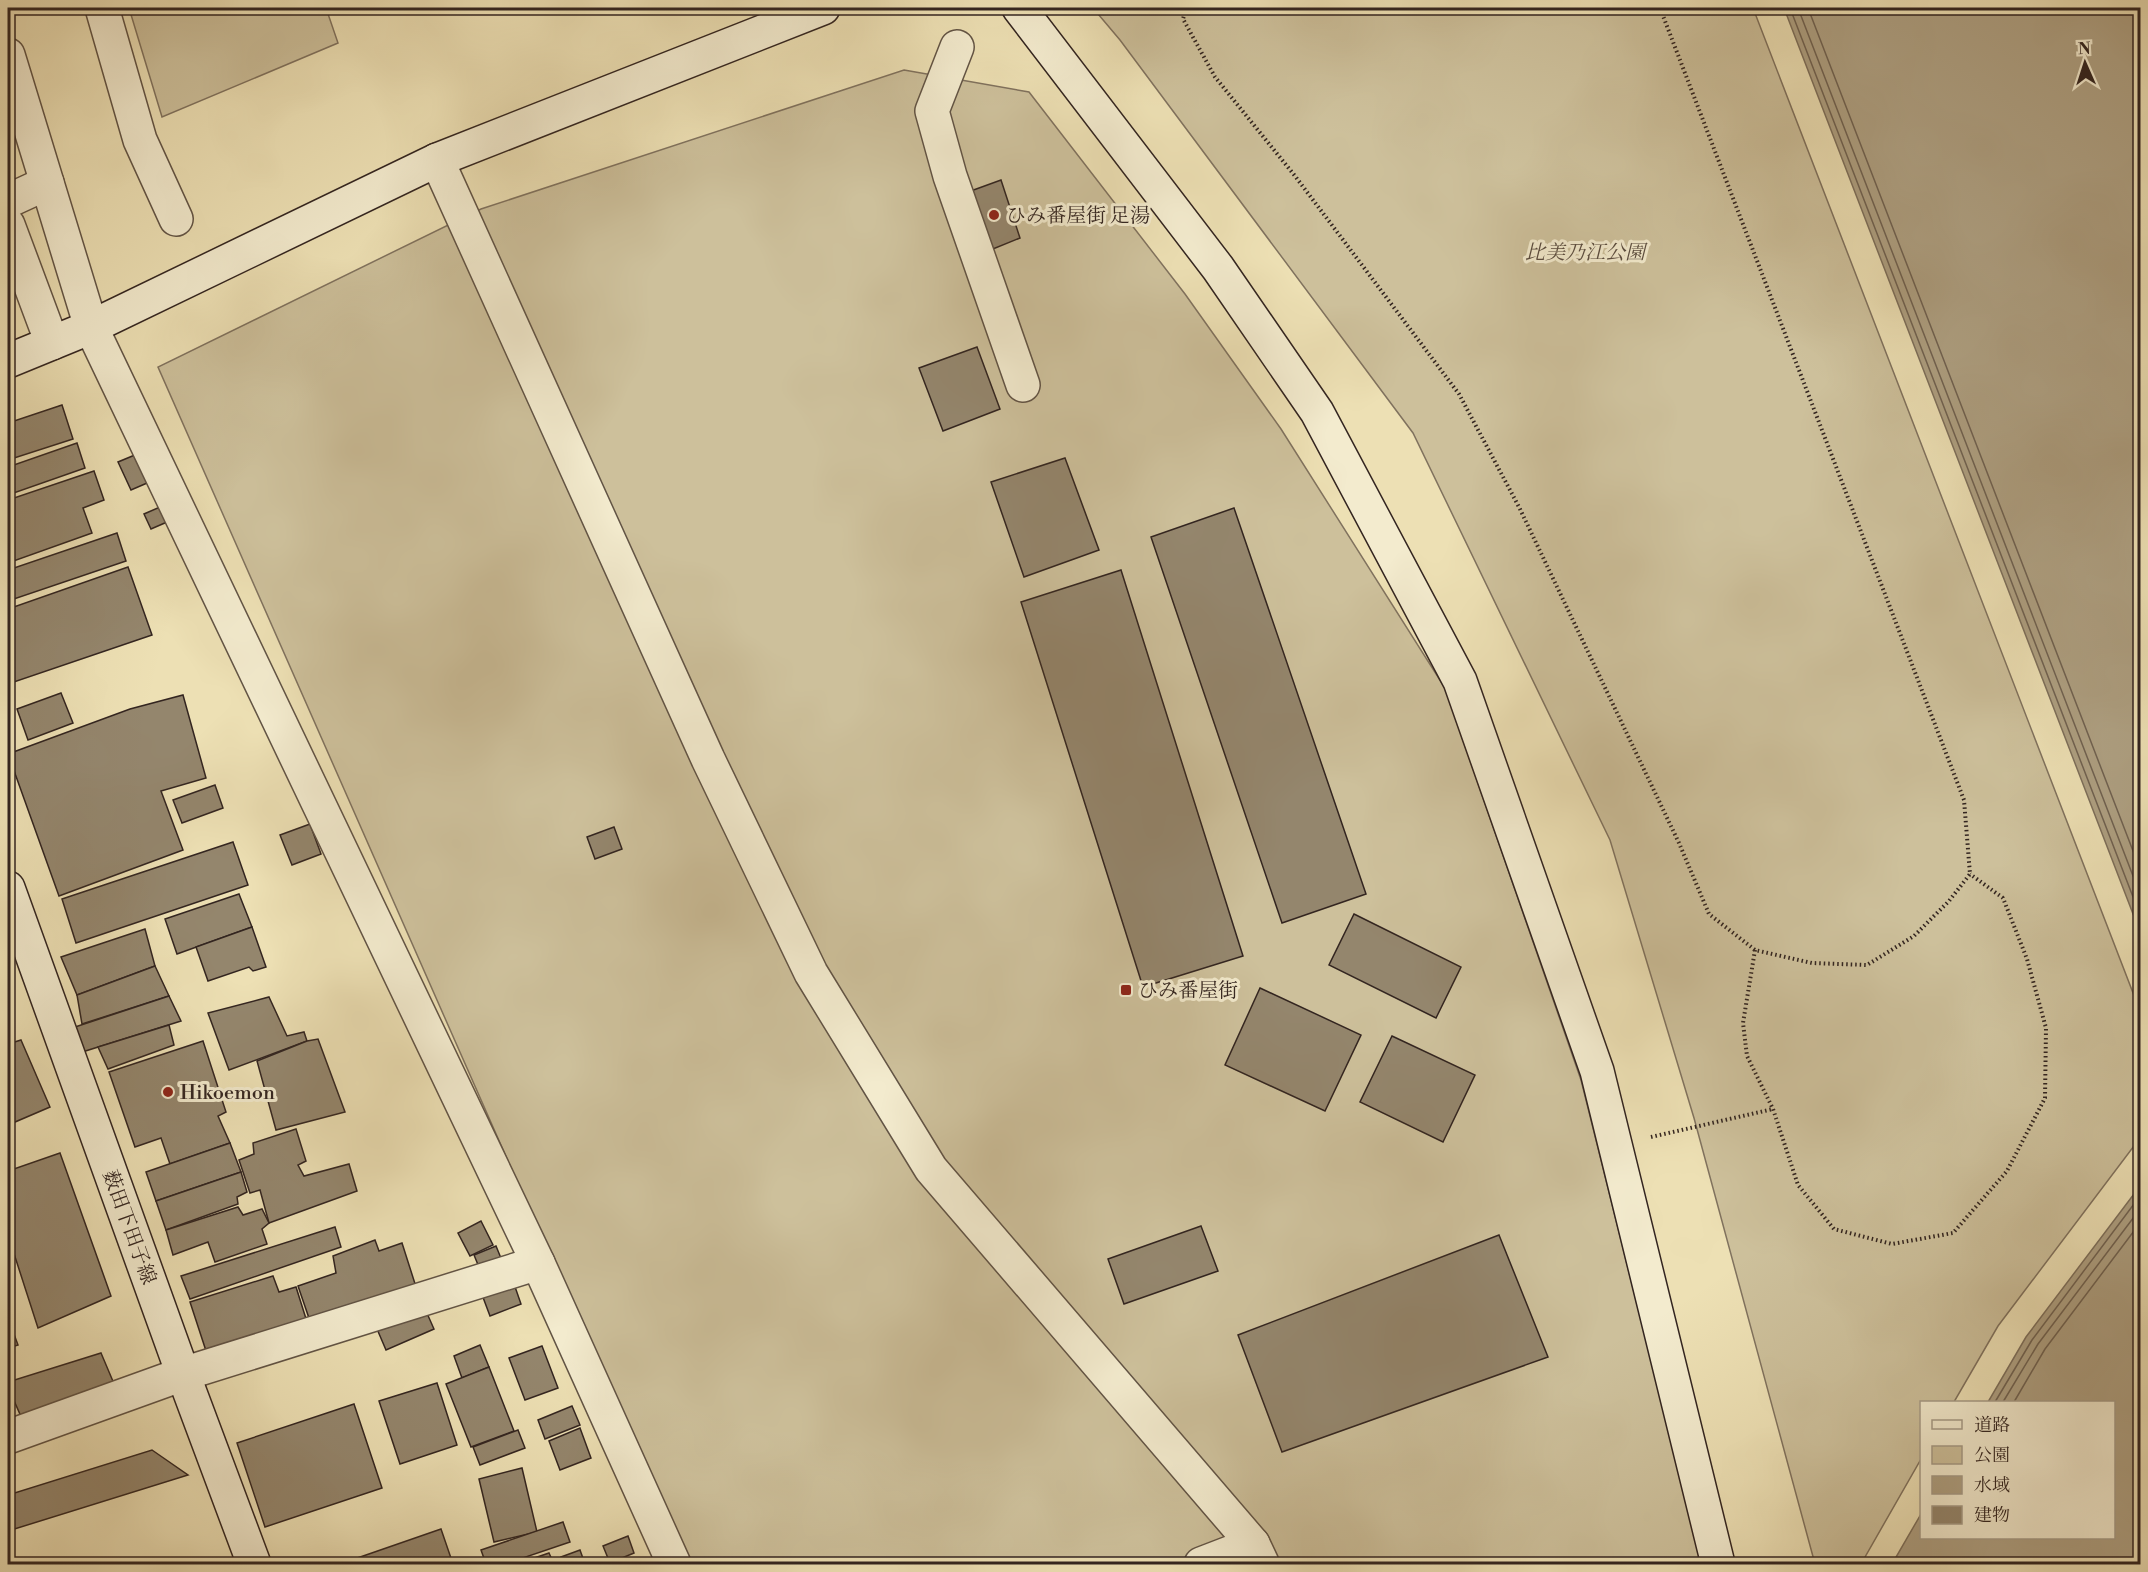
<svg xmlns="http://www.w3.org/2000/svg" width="2148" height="1572" viewBox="0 0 2148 1572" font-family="'Libre Bodoni','Noto Serif JP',serif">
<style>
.green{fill:#cdc09b;stroke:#80725e;stroke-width:1.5}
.water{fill:#aea082;stroke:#7d6f5b;stroke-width:1.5}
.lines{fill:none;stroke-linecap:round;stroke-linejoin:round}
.shore{stroke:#706251;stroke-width:1.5}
.building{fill:#94866d;stroke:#332520;stroke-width:1.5}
.street-casing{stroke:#625445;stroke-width:36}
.secondary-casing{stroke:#332520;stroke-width:36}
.path{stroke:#332520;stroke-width:4;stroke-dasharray:1.5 3;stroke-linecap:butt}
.street{stroke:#f3ebce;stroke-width:33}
.secondary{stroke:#f3ebce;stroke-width:33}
.poi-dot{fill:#8f2418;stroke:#f3ebce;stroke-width:2}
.labels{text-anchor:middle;stroke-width:6;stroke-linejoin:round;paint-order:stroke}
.poi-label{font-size:20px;fill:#332520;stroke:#f3ebce;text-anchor:start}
.park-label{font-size:20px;font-style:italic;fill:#5a4c3f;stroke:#f3ebce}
.street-label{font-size:20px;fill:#332520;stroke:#f3ebce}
</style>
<rect width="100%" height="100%" fill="#ede0b4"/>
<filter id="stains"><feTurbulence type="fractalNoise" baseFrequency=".00333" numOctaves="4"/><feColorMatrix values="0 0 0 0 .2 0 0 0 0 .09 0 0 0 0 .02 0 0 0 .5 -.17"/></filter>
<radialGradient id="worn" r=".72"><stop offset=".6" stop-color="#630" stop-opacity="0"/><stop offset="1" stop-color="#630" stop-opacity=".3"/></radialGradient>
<g class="green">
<path d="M129,8H326L338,43L162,117Z"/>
<path d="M1093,8H1753L2140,1011V1138L1998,1326L1954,1402H1922L1921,1459L1861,1564H1815L1694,1118L1610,840L1413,433L1120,40Z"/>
<path d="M904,70L1029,92L1185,294L1281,429L1445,688L1581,1080L1702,1564H1279L1261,1529L1169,1564H688L552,1261L158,367L481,209Z"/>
</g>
<g class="water">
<path d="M1784,8H2140V932Z"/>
<path d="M2140,1186V1564H1892L1921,1514L1922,1538H2114V1402H1988L2026,1337Z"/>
</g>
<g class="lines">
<g class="shore">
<path d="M1790,8L2140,915"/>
<path d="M1798,8L2140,894"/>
<path d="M1808,8L2140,869"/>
<path d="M1995,1402L2032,1340L2140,1196"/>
<path d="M2003,1402L2038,1344L2140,1209"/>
<path d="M2014,1402L2045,1349L2140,1223"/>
</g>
</g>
<g class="building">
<path d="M1001,180L1020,238L988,251L968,192Z"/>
<path d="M977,347L1000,409L943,431L919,368Z"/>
<path d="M62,405L73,439L8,460V423Z"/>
<path d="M77,443L85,468L8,495V467Z"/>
<path d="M142,452L154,480L131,490L118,462Z"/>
<path d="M1065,458L1099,550L1024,577L991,482Z"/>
<path d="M94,471L104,500L83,508L92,533L8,563V500Z"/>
<path d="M160,507L167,522L151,529L144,514Z"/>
<path d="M1234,508L1366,894L1282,923L1151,537Z"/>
<path d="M117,533L126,561L8,601V570Z"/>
<path d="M128,567L152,635L8,684V609Z"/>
<path d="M1121,570L1243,956L1143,987L1021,602Z"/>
<path d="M61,693L73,723L28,740L17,709Z"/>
<path d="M183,695L206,778L161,791L183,850L59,896L8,754L130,709Z"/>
<path d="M215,785L223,808L182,823L173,800Z"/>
<path d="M310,824L321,854L292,865L280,835Z"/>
<path d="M614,827L622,849L595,859L587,837Z"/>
<path d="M233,842L248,885L76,943L62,899Z"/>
<path d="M239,894L252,927L177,954L165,919Z"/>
<path d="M1354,914L1461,967L1436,1018L1329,965Z"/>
<path d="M252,927L266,967L253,971L249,967L208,981L196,947Z"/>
<path d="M145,929L155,966L77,995L61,957Z"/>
<path d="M155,966L169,996L82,1024L77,995Z"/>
<path d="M1260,988L1361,1035L1325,1111L1225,1065Z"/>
<path d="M169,996L181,1021L79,1053L69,1029Z"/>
<path d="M269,997L287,1036L304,1032L307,1041L229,1070L208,1013Z"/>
<path d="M169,1025L174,1045L108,1069L98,1047Z"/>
<path d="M1392,1036L1475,1075L1443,1142L1360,1102Z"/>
<path d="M318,1039L345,1112L276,1130L257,1061L307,1041Z"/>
<path d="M21,1040L50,1107L8,1125V1044Z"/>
<path d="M203,1041L226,1112L218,1116L230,1143L170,1164L161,1138L135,1147L109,1072Z"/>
<path d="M296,1129L306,1161L298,1165L304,1176L349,1164L357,1191L269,1223L260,1190L250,1193L239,1160L254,1154L253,1143Z"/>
<path d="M230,1143L241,1172L156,1201L146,1172Z"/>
<path d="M60,1153L111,1296L38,1328L8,1235V1171Z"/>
<path d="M241,1172L247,1192L237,1197L238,1204L166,1230L156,1201Z"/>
<path d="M238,1207L243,1215L262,1209L269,1223L262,1229L267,1244L215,1262L208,1242L173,1255L166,1230Z"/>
<path d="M481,1221L493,1245L470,1256L458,1233Z"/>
<path d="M1201,1226L1218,1271L1124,1304L1108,1259Z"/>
<path d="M335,1227L341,1247L190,1299L181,1276Z"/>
<path d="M1499,1235L1548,1357L1282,1452L1238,1335Z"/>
<path d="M375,1240L379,1251L402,1243L417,1290L311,1324L298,1286L336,1273L333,1256Z"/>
<path d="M496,1246L505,1268L483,1277L474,1255Z"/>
<path d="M273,1276L279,1292L296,1287L308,1325L209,1360L190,1302Z"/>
<path d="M513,1281L521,1304L490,1316L481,1292Z"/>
<path d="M422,1302L434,1329L386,1350L374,1322Z"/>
<path d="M8,1318L18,1345L8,1348Z"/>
<path d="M480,1345L489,1367L462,1378L454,1356Z"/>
<path d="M542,1346L558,1388L525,1400L509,1358Z"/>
<path d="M101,1353L115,1386L23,1421L8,1387V1382Z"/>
<path d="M489,1367L514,1431L471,1447L446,1384Z"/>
<path d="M437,1383L457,1445L400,1464L379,1401Z"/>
<path d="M354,1404L382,1488L265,1527L237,1443Z"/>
<path d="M572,1406L580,1425L545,1439L538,1420Z"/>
<path d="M580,1428L591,1458L560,1470L549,1441Z"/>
<path d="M518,1430L525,1448L480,1465L473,1447Z"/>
<path d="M152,1450L188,1475L8,1531V1495Z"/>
<path d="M522,1468L537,1532L494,1542L479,1479Z"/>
<path d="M563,1522L570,1542L505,1564H486L481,1550Z"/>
<path d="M441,1529L453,1564H340Z"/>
<path d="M628,1536L634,1553L610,1563L603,1546Z"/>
<path d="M580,1550L585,1564H564L561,1557Z"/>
<path d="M549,1553L554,1564H517Z"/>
</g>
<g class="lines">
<g class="street-casing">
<g id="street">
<path d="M102,8L140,140L176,219"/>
<path d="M957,47L932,111L950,176L1023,385"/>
<path d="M8,55L91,327L538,1263L674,1564"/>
<path d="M437,160L708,759L811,973L931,1169L1253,1544"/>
<path d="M8,201L47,183"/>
<path d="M8,225L52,343"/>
<path d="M8,1437L183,1374L538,1263"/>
<path d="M1201,1564L1253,1544L1262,1563"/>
</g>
</g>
<g class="secondary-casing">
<g id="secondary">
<path d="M1019,8L1218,268L1317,412L1460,681L1597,1071L1718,1564"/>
<path d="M8,361L91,327L437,160L823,8"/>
<path d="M8,888L183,1374L254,1564"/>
</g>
</g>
<g class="path">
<path d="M1186,8L1183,19L1215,77L1295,176L1459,394L1519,507L1679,843L1709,914L1755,950L1812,963L1867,965L1914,936L1949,901L1970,874L1964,800L1660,8"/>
<path d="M1755,950L1743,1023L1747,1056L1773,1109L1798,1185L1834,1229L1892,1244L1953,1233L2007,1171L2045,1098L2046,1028L2027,959L2003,898L1970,874"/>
<path d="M1651,1137L1773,1109"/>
</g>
<use href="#street" class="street"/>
<use href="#secondary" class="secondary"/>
</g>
<g class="poi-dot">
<circle cx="994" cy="215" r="6"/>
<rect x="1120" y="984" width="12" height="12" rx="3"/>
<circle cx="168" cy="1092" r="6"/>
</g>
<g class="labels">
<g class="poi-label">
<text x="1006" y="222">ひみ番屋街 足湯</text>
<text x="1138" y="997">ひみ番屋街</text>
<text x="180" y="1099">Hikoemon</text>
</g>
<g class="park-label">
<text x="1585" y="259">比美乃江公園</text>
</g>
<g class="street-label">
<text transform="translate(130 1227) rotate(70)" y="7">薮田下田子線</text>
</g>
</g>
<rect width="2148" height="1572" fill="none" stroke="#ede0b4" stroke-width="30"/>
<rect x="9" y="9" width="2130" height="1554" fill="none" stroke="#332520" stroke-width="3"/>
<rect x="15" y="15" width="2118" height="1542" fill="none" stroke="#332520" stroke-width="1.5"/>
<rect x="1920" y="1401" width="195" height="138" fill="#f3ebce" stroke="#a69c88" stroke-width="1.5"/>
<rect x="1932" y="1420" width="30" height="9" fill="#f3ebce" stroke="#a69c88" stroke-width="1.5"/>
<text x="1974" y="1431" font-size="18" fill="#332520">道路</text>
<rect x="1932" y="1446" width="30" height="18" fill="#cdc09b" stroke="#a69c88" stroke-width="1.5"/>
<text x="1974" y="1461" font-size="18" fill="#332520">公園</text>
<rect x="1932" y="1476" width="30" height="18" fill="#aea082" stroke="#a69c88" stroke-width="1.5"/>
<text x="1974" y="1491" font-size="18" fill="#332520">水域</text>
<rect x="1932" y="1506" width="30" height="18" fill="#94866d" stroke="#a69c88" stroke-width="1.5"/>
<text x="1974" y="1521" font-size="18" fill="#332520">建物</text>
<g transform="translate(2085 63) rotate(357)" stroke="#f3ebce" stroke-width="4.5" paint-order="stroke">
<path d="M0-4.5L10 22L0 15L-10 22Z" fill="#332520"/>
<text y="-9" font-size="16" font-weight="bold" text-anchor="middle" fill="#332520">N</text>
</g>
<rect width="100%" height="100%" filter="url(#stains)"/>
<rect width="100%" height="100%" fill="url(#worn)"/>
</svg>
